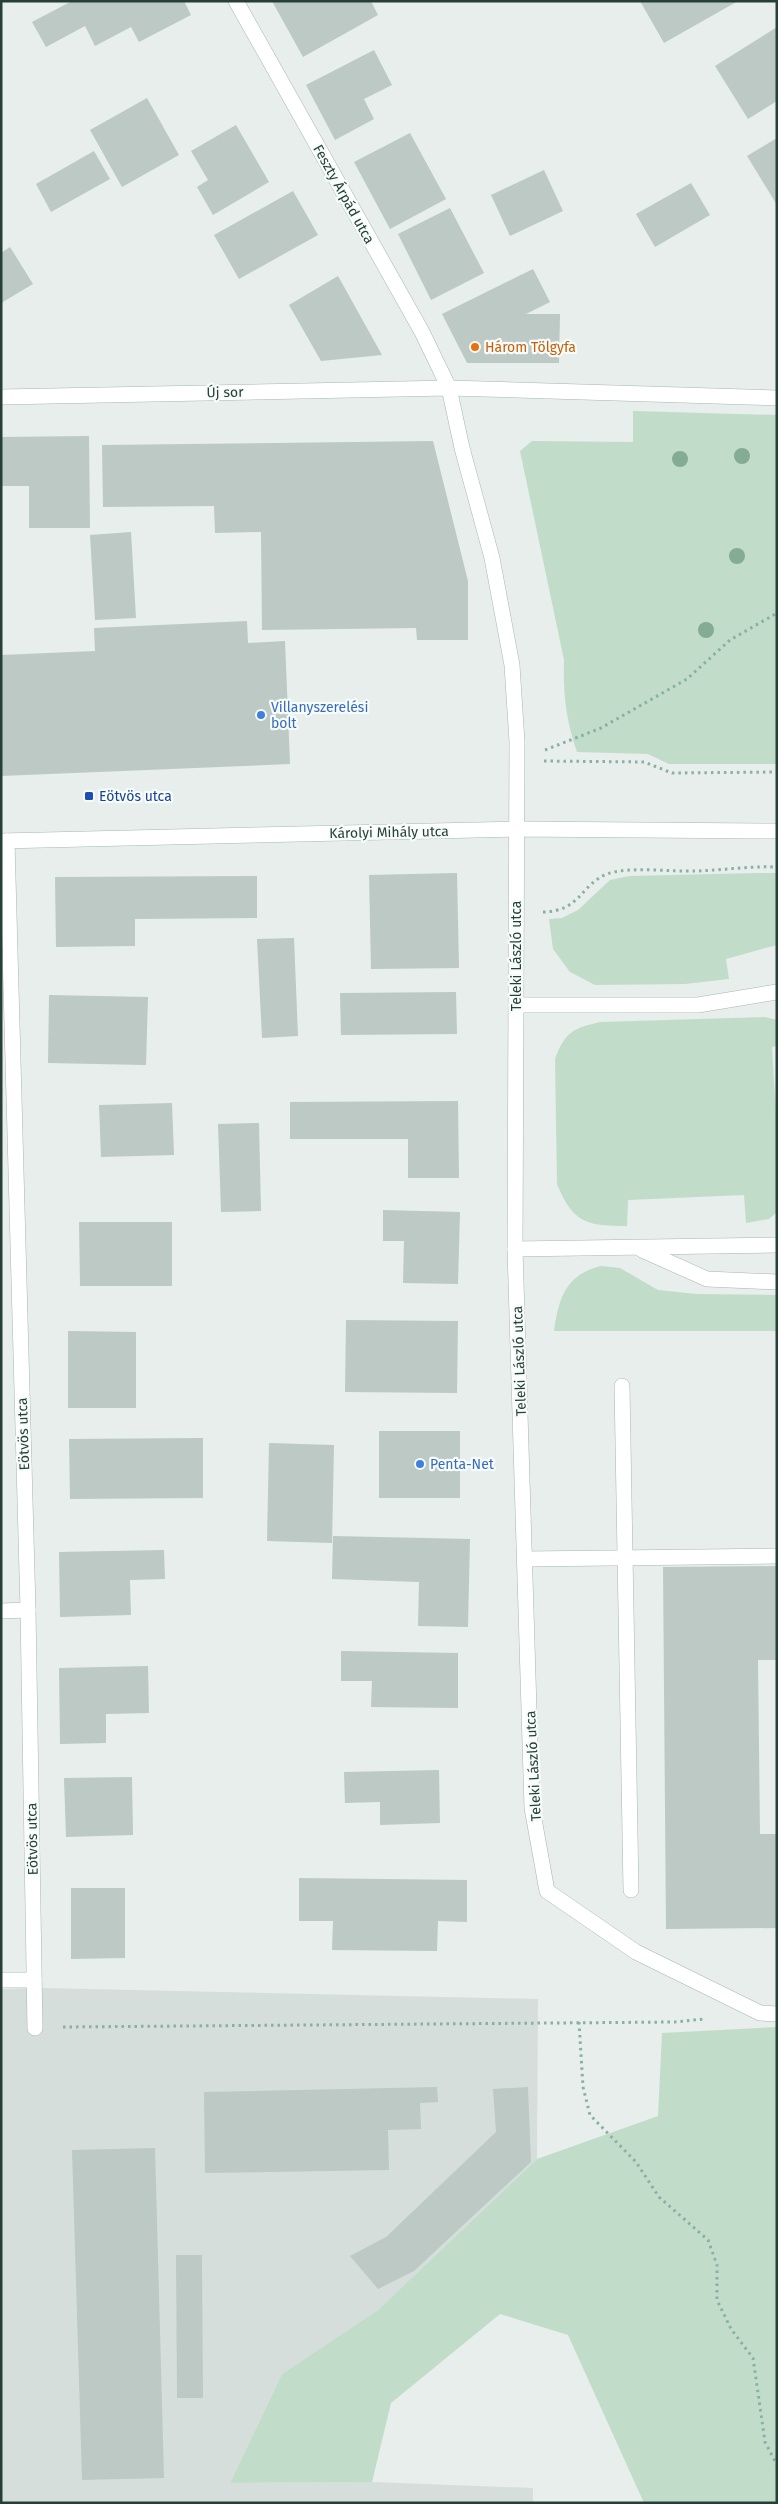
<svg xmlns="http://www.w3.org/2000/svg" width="778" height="2504" viewBox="0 0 778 2504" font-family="'Fira Sans',sans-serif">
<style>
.built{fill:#d5deda}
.green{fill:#c1ddc9}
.building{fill:#bcc9c4}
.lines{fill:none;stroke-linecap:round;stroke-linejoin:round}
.lane-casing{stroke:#a9b6b2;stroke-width:16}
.street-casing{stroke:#a9b6b2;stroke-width:16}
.secondary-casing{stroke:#a6b9b3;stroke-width:16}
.path{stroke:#89b0a4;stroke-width:3;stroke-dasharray:2.5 4;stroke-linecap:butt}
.lane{stroke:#fff;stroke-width:15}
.street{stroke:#fff;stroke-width:15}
.secondary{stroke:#fff;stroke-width:15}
.tree{fill:#84ab94}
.food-dot{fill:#e8710a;stroke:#f7fbf9;stroke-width:2}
.shop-dot{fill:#3f7fe0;stroke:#f7fbf9;stroke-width:2}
.transit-dot{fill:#1a4fb4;stroke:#f7fbf9;stroke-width:2}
.labels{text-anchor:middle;stroke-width:4.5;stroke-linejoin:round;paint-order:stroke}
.street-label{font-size:14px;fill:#264039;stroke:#f7fbf9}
.food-label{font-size:14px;fill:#c56008;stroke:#f7fbf9;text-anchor:start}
.shop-label{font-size:14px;fill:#366cbe;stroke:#f7fbf9;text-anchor:start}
.transit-label{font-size:14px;fill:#164399;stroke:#f7fbf9;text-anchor:start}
</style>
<rect width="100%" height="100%" fill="#e7eeeb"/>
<path class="built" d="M42,1988L538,1999L537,2159L378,2310L282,2374L230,2483L372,2482L533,2488V2503H1V1989Z"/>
<g class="green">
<path d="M633,411L777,415V764H669L648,754L577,752C566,720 563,694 564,660L520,451L532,441L633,442Z"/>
<path d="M757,873H777V945L726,959L729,979L685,984L595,985L570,972L553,949L549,919L562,918L578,910L610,880L629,876Z"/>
<path d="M765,1017L777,1020V1046L772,1047L777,1132V1212L769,1219L746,1223L744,1195L628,1200L627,1226C588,1226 573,1224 557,1184L555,1059C565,1032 573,1028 601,1022Z"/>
<path d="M601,1266L620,1268L658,1290L696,1294L777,1295V1331H554C559,1298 565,1275 601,1266Z"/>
<path d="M777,2027V2503H644L568,2335L500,2314L391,2403L372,2482L230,2483L282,2374L378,2310L537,2159L658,2116L662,2033Z"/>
</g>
<g class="building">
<path d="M72,1H184L191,15L139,42L131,27L95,46L85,26L46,47L32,22Z"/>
<path d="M272,1H371L378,15L303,57Z"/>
<path d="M640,1H738L664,43Z"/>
<path d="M777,27V101L748,119L715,66Z"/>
<path d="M374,50L392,85L364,99L374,119L335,140L306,85Z"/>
<path d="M147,98L179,155L122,187L90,130Z"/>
<path d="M236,125L269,182L213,215L197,187L208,180L191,151Z"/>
<path d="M410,133L446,199L390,229L354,162Z"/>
<path d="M777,138V205L747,156Z"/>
<path d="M94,151L110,179L51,212L36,184Z"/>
<path d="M544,170L563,211L510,236L491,195Z"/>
<path d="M691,183L710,215L655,247L636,214Z"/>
<path d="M293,191L318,235L239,279L214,235Z"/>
<path d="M450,208L484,273L431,300L398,234Z"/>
<path d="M10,247L33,284L1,303V253Z"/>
<path d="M533,269L550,302L526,314H560L559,363H467L442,314Z"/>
<path d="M338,276L382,355L321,361L289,305Z"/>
<path d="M89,436L90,528H29V486H1V437Z"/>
<path d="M433,441L468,581V640H417L416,628L262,630L261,532L215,533L214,506L103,507L102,445Z"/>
<path d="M131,532L136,618L95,620L90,535Z"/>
<path d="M247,621L248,643L285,641L290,764L1,776V655L95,651L94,628Z"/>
<path d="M457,873L459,968L371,969L369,875Z"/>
<path d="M257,876V918L135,919V946L56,947L55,877Z"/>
<path d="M294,938L298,1036L262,1038L257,939Z"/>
<path d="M456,992L457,1034L341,1035L340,993Z"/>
<path d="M49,995L148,997L146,1065L48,1063Z"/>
<path d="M458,1101L459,1178H408V1139H290V1102Z"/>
<path d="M172,1103L174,1155L101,1157L99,1105Z"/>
<path d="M259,1123L261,1211L221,1212L218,1124Z"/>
<path d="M383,1210L460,1212L458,1284L403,1283L404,1241H383Z"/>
<path d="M79,1222H172V1286H80Z"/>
<path d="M346,1320L458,1321L457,1393L345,1392Z"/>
<path d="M68,1331L136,1332V1408H68Z"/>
<rect x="379" y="1431" width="81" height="67"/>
<path d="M203,1438V1498L70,1499L69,1439Z"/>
<path d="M269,1443L334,1445L332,1543L267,1541Z"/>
<path d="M333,1536L470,1539L468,1627L418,1626L419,1582L332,1579Z"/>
<path d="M164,1550L165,1579L130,1580L131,1615L60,1617L59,1552Z"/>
<path d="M777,1566V1660H758L760,1834H777V1928L666,1929L663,1567Z"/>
<path d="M341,1651L458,1653V1708L371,1707L372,1681H341Z"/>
<path d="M148,1666L149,1713L106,1714V1743L60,1744L59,1668Z"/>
<path d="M439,1770L440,1823L380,1825V1802L345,1803L344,1772Z"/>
<path d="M132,1777L133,1835L66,1837L64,1778Z"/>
<path d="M299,1878L467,1880V1922L438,1921L437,1951L332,1950L333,1921H299Z"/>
<path d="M71,1888H125V1958L71,1959Z"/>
<path d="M437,2087L438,2102L420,2103L421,2129L388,2130L389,2170L205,2173L204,2092Z"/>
<path d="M528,2087L531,2162L414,2271L378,2289L350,2256L386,2237L496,2132L493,2089Z"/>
<path d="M155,2148L164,2478L82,2480L72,2150Z"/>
<path d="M176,2255H202L203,2398H177Z"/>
</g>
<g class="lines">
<g class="lane-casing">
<g id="lane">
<path d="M516,1005H698L777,992"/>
<path d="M515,1249L777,1245"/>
<path d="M642,1250L707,1279L777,1282"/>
<path d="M622,1386L631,1890"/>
<path d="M525,1559L777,1556"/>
</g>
</g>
<g class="street-casing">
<g id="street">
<path d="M236,1L422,332L449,388L462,448L492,558L512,665L517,742L515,1249L532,1808L547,1891L636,1952L760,2013L777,2014"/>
<path d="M1,397L449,388L777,398"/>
<path d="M7,841L28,1610L35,2028"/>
<path d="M1,1611L28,1610"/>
<path d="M1,1980H34"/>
</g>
</g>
<g class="secondary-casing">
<path id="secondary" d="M1,841L516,829L777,831"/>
</g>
<g class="path">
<path d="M545,750L601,728L687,679L730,640L777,613"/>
<path d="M544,761L644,762L672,773L777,772"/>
<path d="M543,912C581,911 580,885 607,874C628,866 673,872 696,871C723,870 750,866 777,867"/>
<path d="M579,2022L583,2087L590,2115L636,2162L659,2197L708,2240L717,2265V2300L731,2329L753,2358L765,2442L777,2465"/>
<path d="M63,2027L675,2022L704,2019"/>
</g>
<use href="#lane" class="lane"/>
<use href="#street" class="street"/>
<use href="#secondary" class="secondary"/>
</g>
<g class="tree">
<circle cx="742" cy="456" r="8"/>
<circle cx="680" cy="459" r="8"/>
<circle cx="737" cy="556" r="8"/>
<circle cx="706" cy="630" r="8"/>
</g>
<circle class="food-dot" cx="475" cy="347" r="5"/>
<g class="shop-dot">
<circle cx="261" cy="715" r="5"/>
<circle cx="420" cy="1464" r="5"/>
</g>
<rect class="transit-dot" x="84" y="791" width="10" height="10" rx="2.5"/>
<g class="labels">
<g class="street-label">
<text transform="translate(344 194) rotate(61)" y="5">Feszty Árpád utca</text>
<text transform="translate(225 392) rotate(-1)" y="5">Új sor</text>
<text transform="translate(389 832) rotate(-1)" y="5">Károlyi Mihály utca</text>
<text transform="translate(516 956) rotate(-90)" y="5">Teleki László utca</text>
<text transform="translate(519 1361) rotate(-92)" y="5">Teleki László utca</text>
<text transform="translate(23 1434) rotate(-92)" y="5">Eötvös utca</text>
<text transform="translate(533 1766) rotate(-93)" y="5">Teleki László utca</text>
<text transform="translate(32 1839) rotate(-91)" y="5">Eötvös utca</text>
</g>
<g class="food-label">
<text x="485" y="352">Három Tölgyfa</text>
</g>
<g class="shop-label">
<text x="271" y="712">Villanyszerelési<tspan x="271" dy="16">bolt</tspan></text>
<text x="430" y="1469">Penta-Net</text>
</g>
<g class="transit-label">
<text x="99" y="801">Eötvös utca</text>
</g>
</g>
<rect width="778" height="2504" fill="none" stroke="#264039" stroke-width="5"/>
</svg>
